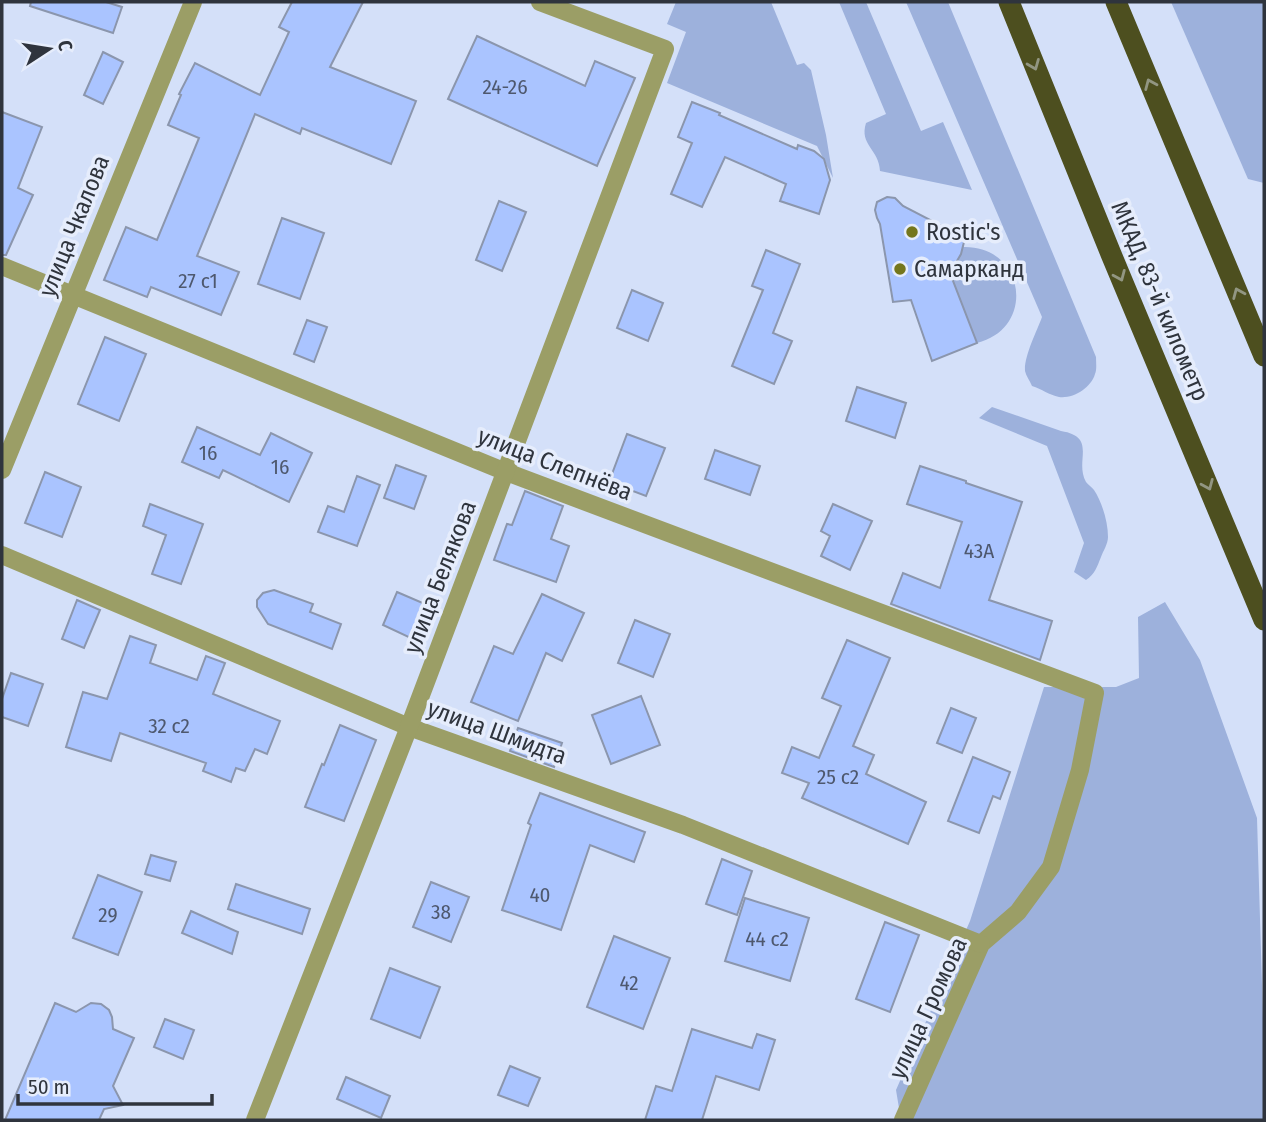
<svg xmlns="http://www.w3.org/2000/svg" width="1266" height="1122" viewBox="0 0 1266 1122" font-family="'Fira Sans Condensed',sans-serif">
<style>
.green{fill:#9db1dc}
.building{fill:#aac4ff;stroke:#8b96ad;stroke-width:2}
.lines{fill:none;stroke-linecap:round;stroke-linejoin:round}
.street{stroke:#9b9e66;stroke-width:18}
.highway{stroke:#4d4f1f;stroke-width:21}
.oneway{stroke:#929682}
.poi-dot{fill:#74761d;stroke:#e6edfc;stroke-width:2.5}
.labels{text-anchor:middle;stroke-width:7;stroke-linejoin:round;paint-order:stroke}
.number-label{font-size:21px;fill:#4e586e}
.street-label{font-size:24px;fill:#2f343d;stroke:#e6edfc}
.poi-label{font-size:24px;fill:#2f343d;stroke:#e6edfc;text-anchor:start}
</style>
<rect width="100%" height="100%" fill="#d4e0f9"/>
<g class="green">
<path d="M676,2H771L797,65L804,63L811,70L826,135L833,178L817,146L667,83L686,32L667,24Z"/>
<path d="M839,2H866L921,131L943,122L972,190L880,171C879,149 859,145 866,123L886,114Z"/>
<path d="M906,2H948L1096,357C1096,363 1097,369 1095,374C1091,388 1073,399 1059,397C1049,395 1042,389 1032,386C1030,381 1026,376 1025,371C1024,356 1037,331 1042,317Z"/>
<path d="M1171,2H1264V183L1248,179Z"/>
<path d="M963,247C1025,245 1037,328 977,343L950,273L961,254Z"/>
<path d="M992,407L1061,431C1098,437 1074,461 1086,482C1088,485 1092,487 1094,490C1102,502 1108,522 1108,537C1108,544 1103,551 1101,557C1097,567 1095,574 1086,580L1074,572L1084,543L1047,446L979,418Z"/>
<path d="M1165,602L1200,660L1257,818L1264,1052V1120H901L896,1090L970,921L1044,687H1116L1139,678L1138,617Z"/>
</g>
<g class="building">
<path d="M31,2H106L122,7L113,33L30,6Z"/>
<path d="M292,2H363L330,67L416,101L391,164L302,128L300,134L255,114L197,256L239,272L221,315L151,287L147,297L104,280L126,227L157,240L199,138L168,125L181,95L179,94L195,63L260,95L289,32L279,27Z"/>
<path d="M477,36L585,86L595,61L635,78L597,166L448,99Z"/>
<path d="M103,52L123,62L103,104L84,95Z"/>
<path d="M692,102L720,113L719,115L797,149L798,145L814,151L824,159L830,180L819,214L780,201L786,184L725,157L702,207L671,194L692,143L678,137Z"/>
<path d="M2,112L42,127L18,188L33,195L6,255H2Z"/>
<path d="M887,197L895,198L903,206L965,238L961,254L950,273L977,343L932,361L911,300L893,302L880,224L877,218L875,210L877,202Z"/>
<path d="M499,201L526,212L502,271L476,260Z"/>
<path d="M282,218L324,233L300,299L258,284Z"/>
<path d="M766,250L800,264L773,333L792,341L774,384L732,366L763,290L752,286Z"/>
<path d="M632,290L663,303L648,341L617,328Z"/>
<path d="M307,320L327,327L314,362L294,354Z"/>
<path d="M105,337L146,354L119,421L78,404Z"/>
<path d="M857,387L906,403L895,438L846,421Z"/>
<path d="M197,427L260,455L271,433L312,453L289,502L223,470L219,478L182,462Z"/>
<path d="M627,434L665,448L646,496L609,482Z"/>
<path d="M715,450L760,466L750,495L705,479Z"/>
<path d="M396,465L426,476L414,509L384,498Z"/>
<path d="M920,466L966,481V483L1022,502L989,600L1052,621L1040,660L891,604L903,573L940,588L962,522L907,504Z"/>
<path d="M45,472L81,487L62,537L25,523Z"/>
<path d="M357,476L380,485L357,546L318,532L328,506L344,512Z"/>
<path d="M525,491L563,506L551,539L569,546L556,582L494,560L507,524L512,525Z"/>
<path d="M150,504L203,524L181,584L152,574L166,535L143,526Z"/>
<path d="M833,504L872,521L850,570L821,556L830,536L821,531Z"/>
<path d="M274,590L313,604L310,612L341,624L332,649L268,624L257,607V600L263,593Z"/>
<path d="M397,592L432,607L417,641L383,625Z"/>
<path d="M542,594L584,613L562,661L546,653L518,721L471,702L494,646L513,654Z"/>
<path d="M77,600L100,610L84,648L62,639Z"/>
<path d="M635,620L670,634L653,677L618,663Z"/>
<path d="M130,636L156,645L150,663L197,680L206,656L225,663L213,694L280,721L267,754L255,749L245,771L236,768L231,782L203,771L206,763L120,733L111,761L66,747L83,692L107,699Z"/>
<path d="M847,640L890,658L853,746L874,755L866,774L926,802L908,844L802,798L809,783L782,773L792,747L819,758L841,706L822,698Z"/>
<path d="M11,673L43,684L28,726L2,717V699Z"/>
<path d="M641,696L660,745L611,764L592,715Z"/>
<path d="M951,708L976,718L962,753L937,743Z"/>
<path d="M340,725L376,740L344,821L305,807L322,764L324,765Z"/>
<path d="M518,728L562,743L554,767L510,751Z"/>
<path d="M973,757L1010,772L1000,799L993,796L979,833L948,821Z"/>
<path d="M540,793L645,832L634,862L590,845L561,930L502,910L531,825L528,823Z"/>
<path d="M151,855L176,862L170,881L145,874Z"/>
<path d="M722,859L752,871L737,915L706,904Z"/>
<path d="M98,875L142,892L118,955L73,938Z"/>
<path d="M431,882L469,897L451,942L413,927Z"/>
<path d="M236,884L310,909L302,934L228,909Z"/>
<path d="M745,898L809,918L790,981L725,961Z"/>
<path d="M191,911L238,932L232,954L182,933Z"/>
<path d="M885,922L919,935L890,1012L856,999Z"/>
<path d="M614,936L670,958L643,1029L587,1007Z"/>
<path d="M390,968L440,987L420,1038L371,1019Z"/>
<path d="M55,1003L76,1012L91,1003L101,1004L109,1010L112,1017L113,1029L134,1038L113,1086L123,1105L104,1109L99,1120H5Z"/>
<path d="M165,1019L194,1030L183,1059L154,1047Z"/>
<path d="M692,1029L752,1048L757,1034L775,1040L759,1090L716,1076L702,1120H645L656,1086L672,1091Z"/>
<path d="M510,1066L540,1078L528,1106L498,1095Z"/>
<path d="M346,1077L390,1096L381,1118L337,1099Z"/>
</g>
<g class="lines">
<g class="street">
<path d="M2,266L506,472L1095,693L1080,770L1051,867L1018,912L981,944L903,1120"/>
<path d="M2,470L193,2"/>
<path d="M2,555L409,727L683,825L981,944"/>
<path d="M255,1120L409,727L665,49L540,2"/>
</g>
<g class="highway">
<path d="M1009,2L1111,254L1264,620"/>
<path d="M1116,2L1264,356"/>
</g>
</g>
<defs><path id="oneway-chevron" d="M-2-3.5L2.5 0L-2 3.5" fill="none" stroke-width="1.6" stroke-linecap="round" stroke-linejoin="round" transform="scale(1.75)"/></defs>
<g class="oneway">
<use href="#oneway-chevron" transform="translate(1034 65) rotate(68)"/>
<use href="#oneway-chevron" transform="translate(1150 84) rotate(-113)"/>
<use href="#oneway-chevron" transform="translate(1120 276) rotate(67)"/>
<use href="#oneway-chevron" transform="translate(1238 293) rotate(-113)"/>
<use href="#oneway-chevron" transform="translate(1208 485) rotate(67)"/>
</g>
<g class="poi-dot">
<circle cx="912" cy="232" r="7"/>
<circle cx="900" cy="269" r="7"/>
</g>
<g class="labels">
<g class="number-label">
<text x="505" y="94">24-26</text>
<text x="198" y="288">27 с1</text>
<text x="208" y="460">16</text>
<text x="280" y="474">16</text>
<text x="979" y="558">43А</text>
<text x="169" y="733">32 с2</text>
<text x="838" y="784">25 с2</text>
<text x="540" y="902">40</text>
<text x="441" y="919">38</text>
<text x="108" y="922">29</text>
<text x="767" y="946">44 с2</text>
<text x="629" y="990">42</text>
</g>
<g class="street-label">
<text transform="translate(74 226) rotate(-68)" y="8">улица Чкалова</text>
<text transform="translate(1160 301) rotate(67)" y="8">МКАД, 83-й километр</text>
<text transform="translate(555 464) rotate(21)" y="8">улица Слепнёва</text>
<text transform="translate(440 577) rotate(-69)" y="8">улица Белякова</text>
<text transform="translate(497 732) rotate(20)" y="8">улица Шмидта</text>
<text transform="translate(928 1008) rotate(-65)" y="8">улица Громова</text>
</g>
<g class="poi-label">
<text x="926" y="240">Rostic's</text>
<text x="914" y="277">Самарканд</text>
</g>
</g>
<rect width="1266" height="1122" fill="none" stroke="#2f343d" stroke-width="7"/>
<g transform="translate(49 49) rotate(78)" stroke="#e6edfc" stroke-width="5" paint-order="stroke">
<path d="M0-5L12 26L0 18L-12 26Z" fill="#2f343d"/>
<text y="-10" font-size="19" font-weight="bold" text-anchor="middle" fill="#2f343d">С</text>
</g>
<path d="M18 1094v10h194v-10" fill="none" stroke="#2f343d" stroke-width="3.5"/>
<text x="28" y="1094" font-size="21" fill="#2f343d" stroke="#e6edfc" stroke-width="5" paint-order="stroke">50 m</text>
</svg>
